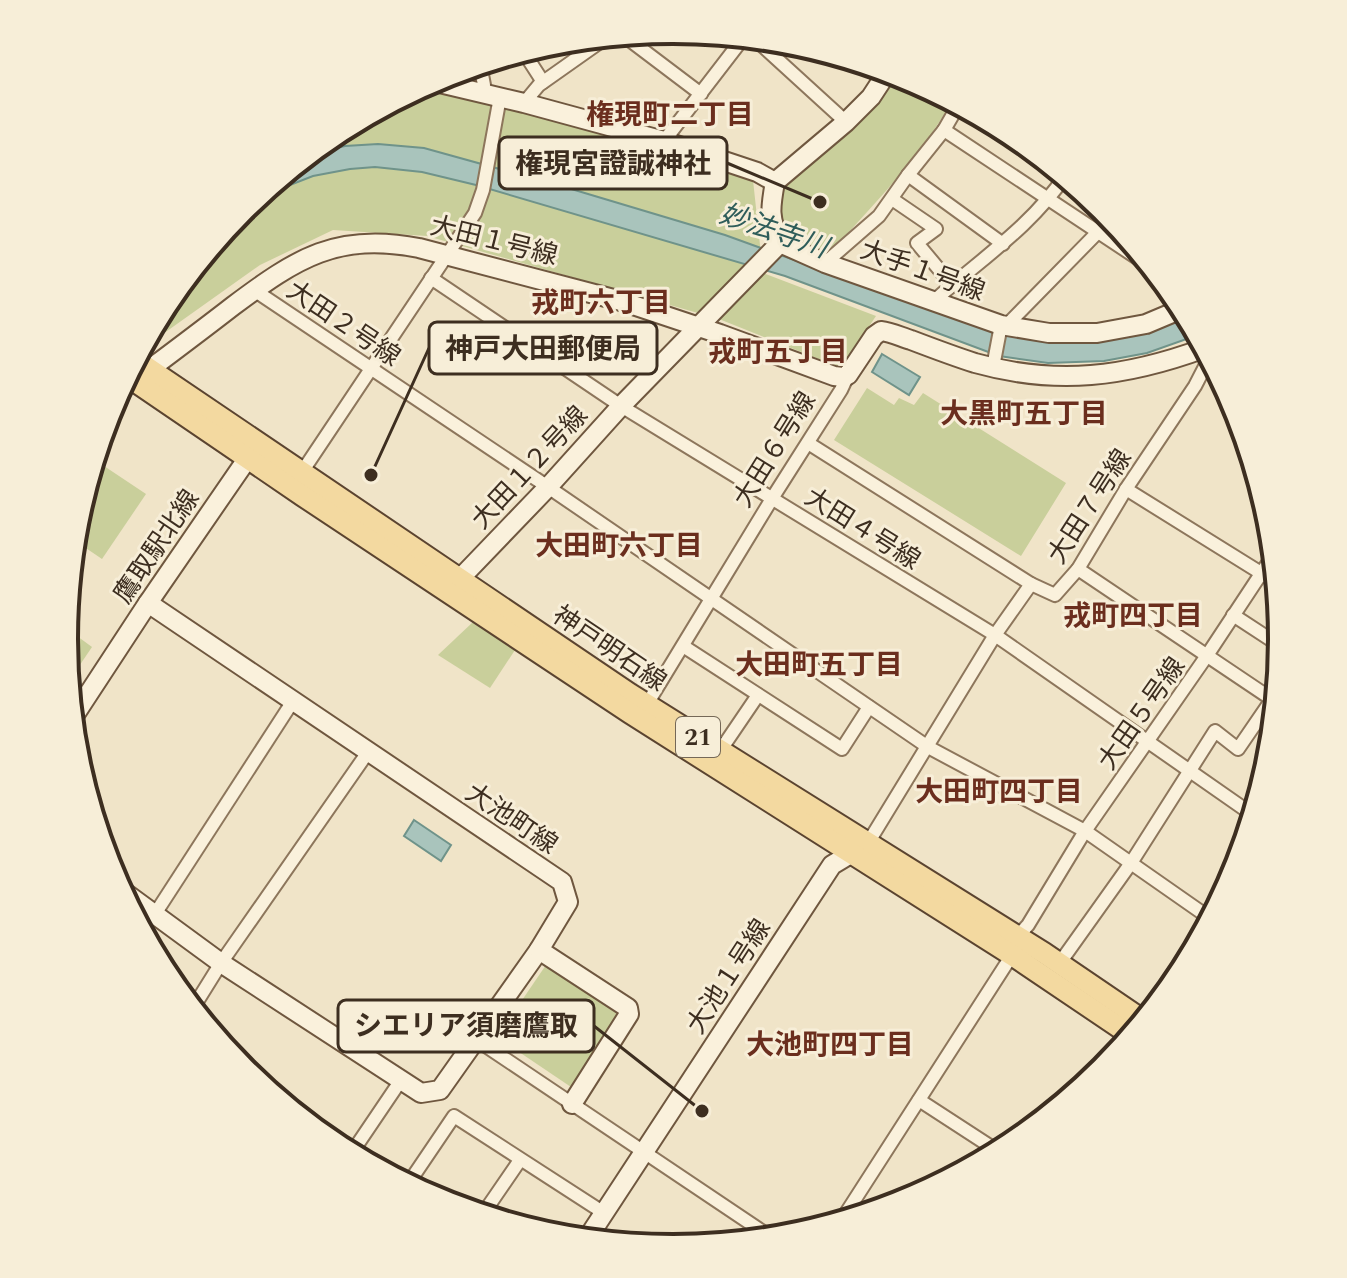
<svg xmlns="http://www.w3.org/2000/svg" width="1347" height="1278" viewBox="0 0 1347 1278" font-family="Spectral,'Noto Sans JP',serif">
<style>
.green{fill:#c9cf9b}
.water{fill:#a9c4bc;stroke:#6f938a;stroke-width:2}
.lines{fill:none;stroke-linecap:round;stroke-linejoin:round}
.street-casing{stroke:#8d765c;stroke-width:16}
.secondary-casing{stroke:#6f573f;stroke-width:22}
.primary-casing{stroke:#5b4430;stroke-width:24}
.street{stroke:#faf1dc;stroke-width:12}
.secondary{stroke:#faf1dc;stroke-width:18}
.primary{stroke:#f3d9a0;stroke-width:20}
.labels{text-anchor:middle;stroke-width:6;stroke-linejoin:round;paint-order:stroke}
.shield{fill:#f7eed8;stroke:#756857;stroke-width:2}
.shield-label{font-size:24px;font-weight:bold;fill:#3d2e20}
.street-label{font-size:26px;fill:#3d2e20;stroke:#f7eed8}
.neighbourhood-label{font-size:28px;font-weight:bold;fill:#6b2e1e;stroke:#f7eed8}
.water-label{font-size:28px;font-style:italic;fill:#2f5d5a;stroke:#f7eed8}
.rim{fill:none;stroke:#3d2e20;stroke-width:4}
.leader{fill:none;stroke:#3d2e20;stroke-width:3}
.callout-dot{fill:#3d2e20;stroke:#f7eed8;stroke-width:3}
.callout{fill:#f7eed8;stroke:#3d2e20;stroke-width:3}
.callout-label{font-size:28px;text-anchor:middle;font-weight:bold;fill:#3d2e20}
</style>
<rect width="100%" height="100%" fill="#f0e4c8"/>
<g class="green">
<path d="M891,80L952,101C920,158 872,206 828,255L785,238L777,214L775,182Z"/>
<path d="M424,85L505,104L753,180L763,273L876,316L841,368L719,319L427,236L333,230L260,265L146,346L144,344L167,300L243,208L336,132Z"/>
<path d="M867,388L894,405L899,398L914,405L923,393L1066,483L1021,556L834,440Z"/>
<path d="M95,460L146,494L102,559L74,540L76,520Z"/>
<path d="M473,622L515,650L490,688L438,655Z"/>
<path d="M66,628L92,647L69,681L65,639Z"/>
<path d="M548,962L622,1012L571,1087L497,1037Z"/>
</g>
<g class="water">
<path d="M378,144L424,148L568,188L725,235L949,316L1048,340L1188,316L1198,335L1147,353L1104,361L1048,363L999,356L785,276L476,185L422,172L375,167L350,169L313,176L254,199L309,154L345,146Z"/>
<path d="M882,354L920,377L909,395L872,372Z"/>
<path d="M414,820L451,845L441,861L404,836Z"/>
</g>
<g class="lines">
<g class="street-casing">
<g id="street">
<path d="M623,35L701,94"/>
<path d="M754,38L846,122"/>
<path d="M573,40L582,54"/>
<path d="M523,51L543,82"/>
<path d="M480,64L484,85L483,93"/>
<path d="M524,103L539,85L607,37"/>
<path d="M944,130L1154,269"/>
<path d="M664,141L744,37"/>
<path d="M908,175L1003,244"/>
<path d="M892,199L936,229L917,243L952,285"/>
<path d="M825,263L879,216L908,175L944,130L959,104"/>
<path d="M431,278L621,406L995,635L1253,815"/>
<path d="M254,290L548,487L928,747L1085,831L1211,919"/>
<path d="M933,302C978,261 1030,228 1065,176"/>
<path d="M1006,326L1098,232"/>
<path d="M993,367L1001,325"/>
<path d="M808,443L1031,584L1055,595L1078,569L1126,489L1195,386L1210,357"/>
<path d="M302,472L475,213L483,190L500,97"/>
<path d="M1126,489L1277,583"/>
<path d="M1078,569L1276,702"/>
<path d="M1233,615L1282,647"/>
<path d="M683,646L842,749L869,707"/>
<path d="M644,709L773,497L841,390L848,375"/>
<path d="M720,751L758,695"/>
<path d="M868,843L995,635L1031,584"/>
<path d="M155,914L293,701"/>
<path d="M1017,937L1028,925L1085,831L1206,657L1274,554"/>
<path d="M1059,964L1131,863L1215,731L1238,749L1277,692"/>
<path d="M193,1008L221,963L368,752"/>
<path d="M477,1040L772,1238"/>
<path d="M919,1100L999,1152"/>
<path d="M351,1154L401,1080"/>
<path d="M408,1184L454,1116L604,1213"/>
<path d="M483,1214L520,1160"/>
<path d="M841,1221L1012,955"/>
</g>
</g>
<g class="secondary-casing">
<g id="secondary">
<path d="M431,81L524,103L664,141L757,172L775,182"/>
<path d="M775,182C770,209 769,217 780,243L825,263L1001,325L1049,333H1097L1146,324L1184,308"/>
<path d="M775,182L846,122L871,97L888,71"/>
<path d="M150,369C178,348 206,327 233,306C297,258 337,232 419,248L621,301L720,334L834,376L843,377L848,375L874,336L881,331C891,332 901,337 911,340C932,348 953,356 975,363C1057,386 1126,377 1205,348"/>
<path d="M450,589L548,487L621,406L780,243"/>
<path d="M72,719L148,603L256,446"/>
<path d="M120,889L221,963L421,1093L440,1090L539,950L568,902L562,882L148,603"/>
<path d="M539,950L628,1008L629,1014L572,1104"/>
<path d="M587,1239L832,865L862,847"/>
</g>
</g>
<g class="primary-casing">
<g id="primary">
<path d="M136,360L630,694L1044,953L1144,1021"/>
<path d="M127,376L303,496L630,713L1012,955L1132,1036"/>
</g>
</g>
<use href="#street" class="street"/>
<use href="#secondary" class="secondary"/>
<use href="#primary" class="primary"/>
</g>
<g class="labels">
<rect class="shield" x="676" y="717" width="44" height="40" rx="6"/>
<g class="shield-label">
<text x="698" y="745">21</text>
</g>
<g class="street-label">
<text transform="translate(494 240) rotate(14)" y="9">大田１号線</text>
<text transform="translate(923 270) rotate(20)" y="9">大手１号線</text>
<text transform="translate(344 323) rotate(34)" y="9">大田２号線</text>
<text transform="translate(774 449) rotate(-58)" y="9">大田６号線</text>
<text transform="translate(529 467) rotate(-47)" y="9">大田１２号線</text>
<text transform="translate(1089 506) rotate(-57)" y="9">大田７号線</text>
<text transform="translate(863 528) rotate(32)" y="9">大田４号線</text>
<text transform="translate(156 546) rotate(-56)" y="9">鷹取駅北線</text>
<text transform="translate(610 648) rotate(34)" y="9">神戸明石線</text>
<text transform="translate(1141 713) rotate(-55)" y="9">大田５号線</text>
<text transform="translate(512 818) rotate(34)" y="9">大池町線</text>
<text transform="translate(728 976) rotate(-57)" y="9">大池１号線</text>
</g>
<g class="neighbourhood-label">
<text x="670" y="124">権現町二丁目</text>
<text x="601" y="312">戎町六丁目</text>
<text x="778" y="361">戎町五丁目</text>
<text x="1024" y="423">大黒町五丁目</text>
<text x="619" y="555">大田町六丁目</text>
<text x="1133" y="625">戎町四丁目</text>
<text x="819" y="674">大田町五丁目</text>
<text x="999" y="801">大田町四丁目</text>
<text x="830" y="1054">大池町四丁目</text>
</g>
<g class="water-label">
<text transform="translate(774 230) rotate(19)" y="10">妙法寺川</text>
</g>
</g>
<path d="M0 0H1347V1278H0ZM78 639a595 595 0 1 1 1190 0a595 595 0 1 1-1190 0Z" fill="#f7eed8" fill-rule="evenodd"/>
<path class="rim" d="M78 639a595 595 0 1 1 1190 0a595 595 0 1 1-1190 0Z"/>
<path class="leader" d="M820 202L727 163M371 475L429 348M702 1111L594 1026"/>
<g class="callout-dot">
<circle cx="820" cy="202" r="8"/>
<circle cx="371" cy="475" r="8"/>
<circle cx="702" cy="1111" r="8"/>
</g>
<g class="callout">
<rect x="499" y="137" width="228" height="52" rx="8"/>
<rect x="429" y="322" width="228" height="52" rx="8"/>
<rect x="338" y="1000" width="256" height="52" rx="8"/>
</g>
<g class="callout-label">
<text x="613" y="173">権現宮證誠神社</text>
<text x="543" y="358">神戸大田郵便局</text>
<text x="466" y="1035">シエリア須磨鷹取</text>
</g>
</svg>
